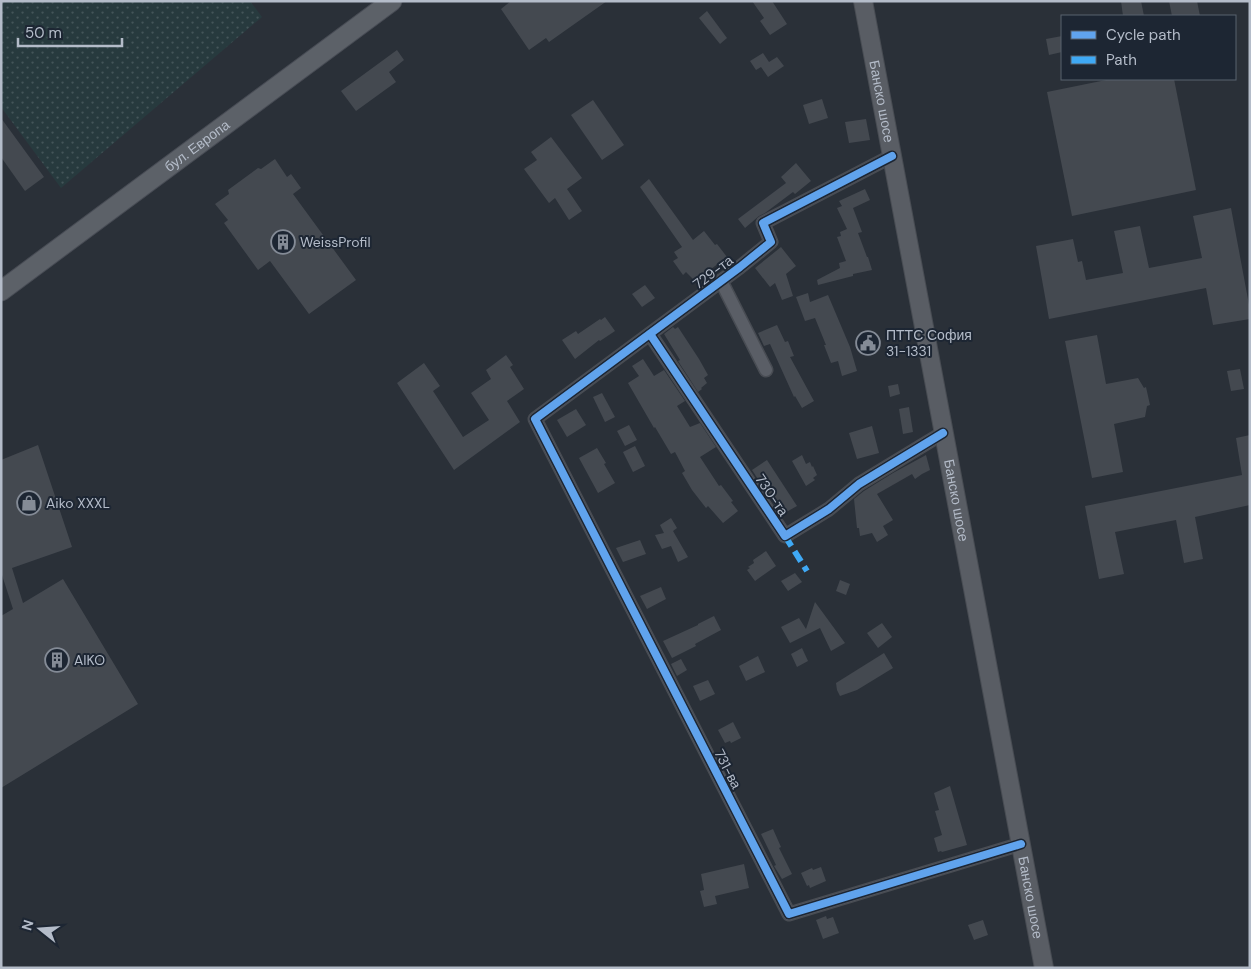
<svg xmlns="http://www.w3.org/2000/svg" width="1251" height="969" viewBox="0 0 1251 969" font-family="'DM Sans',sans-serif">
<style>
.grass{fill:url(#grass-dots)}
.building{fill:#444950}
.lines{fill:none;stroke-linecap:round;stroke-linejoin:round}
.street-casing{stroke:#484c53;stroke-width:15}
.secondary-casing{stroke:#484c53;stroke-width:20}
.primary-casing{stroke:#484c55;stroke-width:21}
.street{stroke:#5a5e66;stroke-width:12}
.secondary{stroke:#595d64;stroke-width:18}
.primary{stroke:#5c6168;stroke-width:19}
.quiet{stroke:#3fa9f5;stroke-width:6;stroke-dasharray:12 6;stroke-linecap:butt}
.cycleway-casing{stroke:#1d2633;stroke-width:11}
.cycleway{stroke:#60a3ed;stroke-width:8}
.labels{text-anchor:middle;stroke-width:4;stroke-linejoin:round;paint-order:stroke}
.street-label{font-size:14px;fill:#b4bcc9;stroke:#1d2633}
.poi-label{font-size:14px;fill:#b4bcc9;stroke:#1d2633;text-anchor:start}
</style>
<defs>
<pattern id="grass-dots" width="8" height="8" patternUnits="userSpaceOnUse" patternTransform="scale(1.25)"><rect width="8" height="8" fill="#273a3e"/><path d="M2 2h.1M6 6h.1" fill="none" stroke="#445559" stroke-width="1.8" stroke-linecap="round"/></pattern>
</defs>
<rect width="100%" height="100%" fill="#2a3038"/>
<path class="grass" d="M1,1H250L262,17L61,188L1,107Z"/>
<g class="building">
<path d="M511,1H607L549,42L546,38L529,50L501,9Z"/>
<path d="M752,1H772L787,24L770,35L760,21L764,18Z"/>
<path d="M1121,1H1141L1144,16H1123Z"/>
<path d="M1169,1H1197L1200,16H1172Z"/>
<path d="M707,11L727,38L720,44L699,18Z"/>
<path d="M1062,36V52L1049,55L1046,39Z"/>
<path d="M397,50L404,60L389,72L396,82L356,111L341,91Z"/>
<path d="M763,53L769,62L777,57L784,66L768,77L761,67L756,70L750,61Z"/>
<path d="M1111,79H1174L1196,190L1072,216L1047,92Z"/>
<path d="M822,99L828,118L809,124L803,105Z"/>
<path d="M593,100L624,145L602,160L571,115Z"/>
<path d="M1,118L44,177L25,191L1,157Z"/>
<path d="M866,119L870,140L849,143L845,122Z"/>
<path d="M551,137L582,178L567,189L582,211L569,220L555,198L549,203L524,169L537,160L531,152Z"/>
<path d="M275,159L287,177L291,174L301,188L293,194L356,280L309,314L270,261L258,270L224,223L228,220L215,204L229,194L228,190L258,168L261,169Z"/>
<path d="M796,163L811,181L795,194L793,192L765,213L759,216L745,228L738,219L786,183L781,177Z"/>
<path d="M649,179L693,240L704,231L715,245L717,244L727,257L695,281L686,272L683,275L673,261L678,258L674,252L682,247L640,187Z"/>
<path d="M865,189L870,200L853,208L862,232L858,233L867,257H868L872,270L853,274V276L818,285L817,280L840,268L839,263L846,261L837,237L841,236L840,232L847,229L837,208L842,206L839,201Z"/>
<path d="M1231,208L1250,310V319L1213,325L1206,288L1049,319L1036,246L1073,239L1078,262L1082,261L1086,280L1123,273L1114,231L1140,226L1149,268L1202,258L1193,216Z"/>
<path d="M781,247L796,266L786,274L793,296L782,300L775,283L770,287L755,268Z"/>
<path d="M645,285L655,298L642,307L632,294Z"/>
<path d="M808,293L810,302L828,295L850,347L857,371L842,376L838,361L831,363L824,345H826L815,318L805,321L796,297Z"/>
<path d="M605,317L615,331L600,341L599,340L575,359L562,340L576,331L578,334L600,319L601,320Z"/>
<path d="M777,325L785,342L788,341L794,356L790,357L814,401L802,408L795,396L794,397L770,344L764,346L758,333Z"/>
<path d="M673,327L675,329L678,327L699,359L708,375L704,378L707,383L701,388L702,389L698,392L678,361L680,360L664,334Z"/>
<path d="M1097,335L1106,384L1138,378L1144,388L1146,387L1150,405L1147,406L1145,417L1114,424L1123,472L1092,478L1065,341Z"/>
<path d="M506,355L513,365L510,367L524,389L507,401L520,422L454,470L397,383L424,363L440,386L433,391L463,437L489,420L471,393L491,379L486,370Z"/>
<path d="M643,359L654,376L664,370L685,401L677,406L690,427L700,423L716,447L700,457L719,486L721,485L733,501L731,502L738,511L723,523L708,506L706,508L692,490L682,473L685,471L675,452L671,454L655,427L654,428L628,383L639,376L632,366Z"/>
<path d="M1240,369L1244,389L1231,391L1227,371Z"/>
<path d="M898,384L900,394L890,397L888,386Z"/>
<path d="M602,393L615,417L605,422L593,397Z"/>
<path d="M909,407L913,432L903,434L899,409Z"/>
<path d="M576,409L586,425L567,437L557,420Z"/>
<path d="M629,425L637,440L625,446L617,431Z"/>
<path d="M872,426L879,453L857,459L849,433Z"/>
<path d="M1250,435V505L1195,517L1203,559L1184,563L1176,520L1115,532L1124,574L1099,579L1085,506L1242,475L1236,438Z"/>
<path d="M38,445L72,547L12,568L23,603L63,579L138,704L1,788V616L13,609L1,572V460Z"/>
<path d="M635,446L645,466L633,472L623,452Z"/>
<path d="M597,448L606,463L604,464L615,483L598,493L579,458Z"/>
<path d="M802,455L806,464L810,462L812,467L813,466L817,475L813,478L815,480L806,486L792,461Z"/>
<path d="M926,455L930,470L922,474L915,479L912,474L877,494L893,520L883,526L888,535L877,542L872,533L860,536L859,528H857L854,499L864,491L893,473Z"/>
<path d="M767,460L797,506L781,515L752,470Z"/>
<path d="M671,518L677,528L673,531L688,557L678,562L671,546L662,549L655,535L664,533L660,525Z"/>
<path d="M640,540L646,554L623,562L616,548Z"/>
<path d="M766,551L776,566L755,581L747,570L750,568L748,567L754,563L753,560Z"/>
<path d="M795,573L802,582L788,591L781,581Z"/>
<path d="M840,580L850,584L846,595L836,591Z"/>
<path d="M661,587L666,599L647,609L640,596Z"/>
<path d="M815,602L845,643L831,651L820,628L790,643L781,627L799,618L806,629Z"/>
<path d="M714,616L721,630L695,644L696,646L672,658L663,641L698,625V624Z"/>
<path d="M882,623L892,637L878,648L867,633Z"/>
<path d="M802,648L808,661L797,667L791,654Z"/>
<path d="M884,653L893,668L857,690L840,696L837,690L836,683Z"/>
<path d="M758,656L765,672L746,681L739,666Z"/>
<path d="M681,659L687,670L677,676L671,664Z"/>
<path d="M708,680L715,694L700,701L693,686Z"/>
<path d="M733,722L741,738L731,743L730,741L725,743L718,730Z"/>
<path d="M950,786L967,845L942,852L941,851L938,852L934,838L942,835L935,811L939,810L934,793Z"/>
<path d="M773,829L781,847L779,848L792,874L782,879L774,866L776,865L761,834Z"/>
<path d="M744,864L749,888L715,896L717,904L704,907L700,891L704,890L701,874Z"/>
<path d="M821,867L826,881L810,888L809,885L807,886L801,873L812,868L813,870Z"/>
<path d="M826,916L827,919L833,917L839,933L823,939L816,920Z"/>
<path d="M983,920L988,935L974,940L968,925Z"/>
</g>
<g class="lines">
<g class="street-casing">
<g id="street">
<path d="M892,156L763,223L771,242L740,267L535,419L789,914L1021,844"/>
<path d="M721,281L766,370"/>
<path d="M650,334L785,536L829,509L859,484L943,433"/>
</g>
</g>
<g class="secondary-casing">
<g id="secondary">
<path id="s1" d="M863,1L1044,968"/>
</g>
</g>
<g class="primary-casing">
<g id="primary">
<path id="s2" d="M1,291L392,1"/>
</g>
</g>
<use href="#street" class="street"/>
<use href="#secondary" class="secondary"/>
<use href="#primary" class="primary"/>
<path class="quiet" d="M785,536L807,571"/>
<g class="cycleway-casing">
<g id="cycleway">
<path d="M892,156L763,223L771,242L740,267L535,419L789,914L1021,844"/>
<path d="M650,334L785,536L829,509L859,484L943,433"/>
</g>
</g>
<use href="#cycleway" class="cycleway"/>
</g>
<defs>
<g id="building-ring" transform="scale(1.25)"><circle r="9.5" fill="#1d2633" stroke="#848b96" stroke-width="1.5"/><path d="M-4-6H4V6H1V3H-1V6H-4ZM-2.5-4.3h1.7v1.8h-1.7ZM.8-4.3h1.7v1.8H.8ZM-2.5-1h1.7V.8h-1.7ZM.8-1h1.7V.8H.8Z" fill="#848b96"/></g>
<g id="civic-ring" transform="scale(1.25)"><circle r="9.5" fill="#1d2633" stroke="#848b96" stroke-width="1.5"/><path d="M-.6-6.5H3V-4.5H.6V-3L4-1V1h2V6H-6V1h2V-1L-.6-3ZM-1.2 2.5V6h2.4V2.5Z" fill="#848b96"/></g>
<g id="shop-ring" transform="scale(1.25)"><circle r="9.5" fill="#1d2633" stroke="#848b96" stroke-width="1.5"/><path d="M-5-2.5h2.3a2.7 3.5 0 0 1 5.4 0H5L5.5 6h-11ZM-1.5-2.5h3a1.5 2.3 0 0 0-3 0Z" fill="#848b96"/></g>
</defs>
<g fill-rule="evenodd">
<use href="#building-ring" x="283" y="242"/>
<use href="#civic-ring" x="868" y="343"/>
<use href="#shop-ring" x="29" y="503"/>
<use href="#building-ring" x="57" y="660"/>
</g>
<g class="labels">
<g class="street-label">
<text dy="5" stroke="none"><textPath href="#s1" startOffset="102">Банско шосе</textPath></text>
<text dy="5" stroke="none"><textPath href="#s2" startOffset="244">бул. Европа</textPath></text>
<text transform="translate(713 272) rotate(-37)" y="5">729-та</text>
<text transform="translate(772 495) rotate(56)" y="5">730-та</text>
<text dy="5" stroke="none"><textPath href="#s1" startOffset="508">Банско шосе</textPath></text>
<text transform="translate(728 769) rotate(63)" y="5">731-ва</text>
<text dy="5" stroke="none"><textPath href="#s1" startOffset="912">Банско шосе</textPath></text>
</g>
<g class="poi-label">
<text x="300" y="247">WeissProfil</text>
<text x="886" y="340">ПТТС София<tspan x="886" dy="16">31-1331</tspan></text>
<text x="46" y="508">Aiko XXXL</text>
<text x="74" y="665">AIKO</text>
</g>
</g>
<rect width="1251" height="969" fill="none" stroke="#b4bcc9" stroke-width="5"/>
<rect x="1061" y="15" width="175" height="65" fill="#1d2633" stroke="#59626f"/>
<rect x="1071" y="31" width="25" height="8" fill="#60a3ed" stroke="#59626f"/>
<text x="1106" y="40" font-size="15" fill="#b4bcc9">Cycle path</text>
<rect x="1071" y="56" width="25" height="8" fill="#3fa9f5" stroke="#59626f"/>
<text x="1106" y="65" font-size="15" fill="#b4bcc9">Path</text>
<g transform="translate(40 929) rotate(287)" stroke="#1d2633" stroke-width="4" paint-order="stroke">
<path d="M0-4L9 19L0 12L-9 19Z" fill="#b4bcc9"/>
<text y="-8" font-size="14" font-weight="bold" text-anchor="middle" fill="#b4bcc9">N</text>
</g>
<path d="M18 38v8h104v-8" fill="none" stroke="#b4bcc9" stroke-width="2.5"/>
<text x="25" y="38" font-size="15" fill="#b4bcc9" stroke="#1d2633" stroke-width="4" paint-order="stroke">50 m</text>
</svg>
